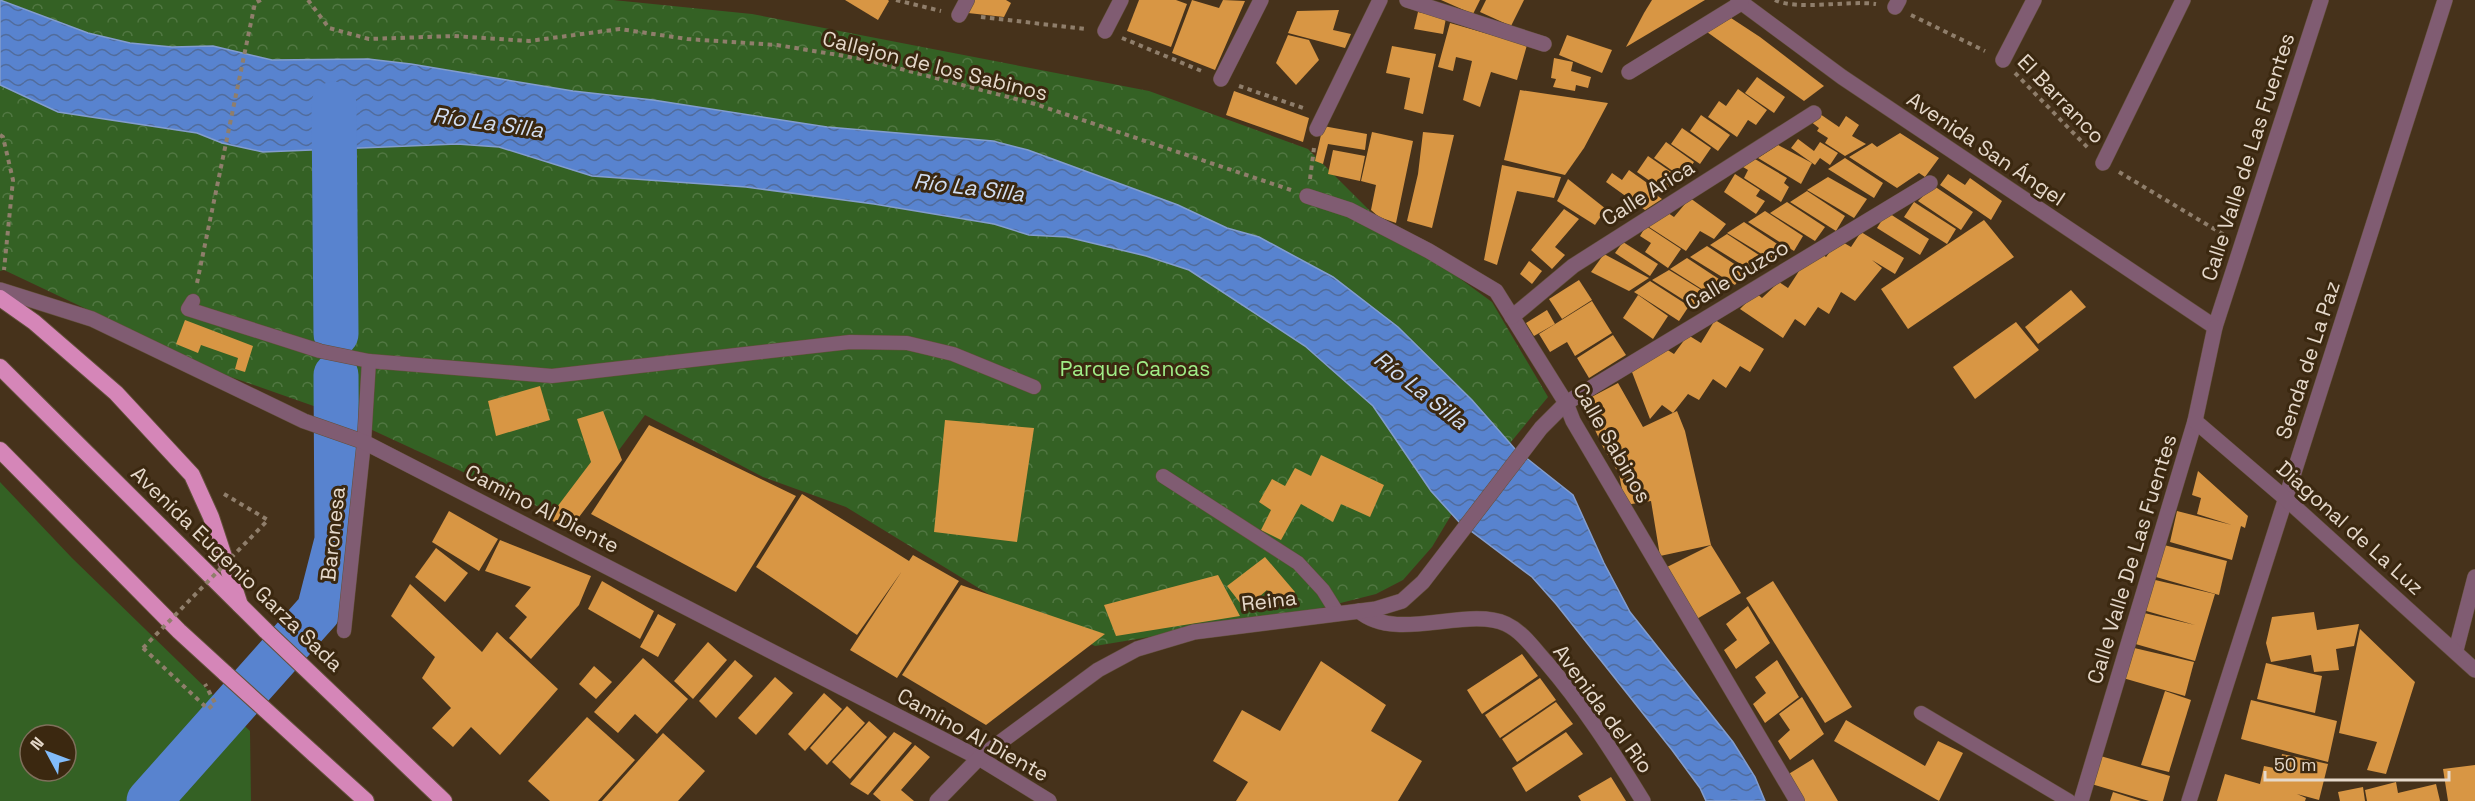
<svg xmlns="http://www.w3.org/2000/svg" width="2475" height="801" viewBox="0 0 2475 801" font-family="'Space Grotesk',sans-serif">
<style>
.green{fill:#346124;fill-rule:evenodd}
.park{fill:url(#park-crowns)}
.water{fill:url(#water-waves);stroke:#839dce;stroke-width:1.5}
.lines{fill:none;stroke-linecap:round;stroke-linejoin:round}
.river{stroke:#5883cf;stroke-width:45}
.building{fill:#d89644}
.service-casing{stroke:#63503b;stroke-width:15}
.minor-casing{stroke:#63503b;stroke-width:16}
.tertiary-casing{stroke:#63503b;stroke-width:16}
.trunk-casing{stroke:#63503b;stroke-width:18}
.path{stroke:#8f7e6b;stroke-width:4;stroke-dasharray:4.5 4.5;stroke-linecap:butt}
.service{stroke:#805c72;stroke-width:14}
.minor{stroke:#805c72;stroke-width:15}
.tertiary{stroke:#805c72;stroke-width:15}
.trunk{stroke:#d586b8;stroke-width:16}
.trunk-bridge-casing{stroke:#63503b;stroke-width:18;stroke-linecap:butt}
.path-bridge{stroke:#8f7e6b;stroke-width:4;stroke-dasharray:4.5 4.5;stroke-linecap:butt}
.trunk-bridge{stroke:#d586b8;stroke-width:16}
.labels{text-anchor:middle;stroke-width:6;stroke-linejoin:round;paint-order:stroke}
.street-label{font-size:21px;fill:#e6d9cb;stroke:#3b2810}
.park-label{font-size:21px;fill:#a0ed87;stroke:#3b2810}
.water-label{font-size:22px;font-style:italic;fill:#d1ddf1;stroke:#3b2810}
</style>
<defs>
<pattern id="park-crowns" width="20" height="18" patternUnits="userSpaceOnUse" patternTransform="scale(1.5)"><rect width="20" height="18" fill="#346124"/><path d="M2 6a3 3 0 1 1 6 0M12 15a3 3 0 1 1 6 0" fill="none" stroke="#517742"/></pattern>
<pattern id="water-waves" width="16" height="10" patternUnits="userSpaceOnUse" patternTransform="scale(1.5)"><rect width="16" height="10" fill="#5883cf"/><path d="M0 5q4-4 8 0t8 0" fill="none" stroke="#516c9c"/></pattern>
</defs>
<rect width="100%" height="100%" fill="#46321b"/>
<path class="green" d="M0,482L72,558L250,731L251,801H0ZM30,735H66V771H30Z"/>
<path class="park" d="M0,0H613L752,14L1149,91L1308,149L1377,218L1492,302L1548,397L1453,512L1432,547L1403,580L1376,594L1317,609L1095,646L990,595L846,507L763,477L645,415L567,520L342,416L228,376L4,270L0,271Z"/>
<path class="water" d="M0,0L88,33L130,43L172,47L213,46L272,60L368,59L411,64L573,91L653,100L827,127L993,141L1028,150L1178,205L1227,228L1259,237L1333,277L1398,327L1472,400L1515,449L1573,495L1604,563L1630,612L1733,742L1755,777L1765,801H1706L1700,788L1672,750L1556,604L1532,577L1459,522L1431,491L1373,406L1305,346L1189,270L1146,256L1067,237L1029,235L994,224L874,204L746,187L592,176L499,147L457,144L263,152L222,143L197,133L58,112L0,85Z"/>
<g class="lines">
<g class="river">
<path d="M334,104L336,334"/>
<path d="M149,801L319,610L337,540L336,375"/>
</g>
</g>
<g class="building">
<path d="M845,0H888L889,1L878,20Z"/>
<path d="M974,0H1006L1011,3L1004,17L968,13Z"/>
<path d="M1139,0H1176L1187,4L1171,47L1127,31Z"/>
<path d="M1192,0L1219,8L1223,0L1245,1L1215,70L1172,53Z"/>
<path d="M1441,0H1480L1473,14Z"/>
<path d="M1486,0H1524L1511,26L1480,12Z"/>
<path d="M1652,0H1705L1626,47L1644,13Z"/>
<path d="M1339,10L1333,30L1351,34L1345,48L1288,33L1297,11Z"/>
<path d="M1418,12L1446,18L1443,34L1414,29Z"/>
<path d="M1731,18L1760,37L1824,86L1804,101L1707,32Z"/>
<path d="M1450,23L1527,45L1517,80L1491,72L1480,107L1463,100L1472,61L1456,57L1453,71L1438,67Z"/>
<path d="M1288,35L1309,40L1319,60L1296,85L1276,63Z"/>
<path d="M1567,35L1612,50L1602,73L1559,55Z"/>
<path d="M1392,46L1436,54L1423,114L1404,109L1410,78L1386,73Z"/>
<path d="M1554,58L1573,62L1571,71L1591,77L1588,88L1576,85L1575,91L1553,87L1556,79L1551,78Z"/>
<path d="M1757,77L1785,97L1774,113L1745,93Z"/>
<path d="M1738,89L1767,110L1756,125L1748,120L1737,137L1708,117L1719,101L1726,106Z"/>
<path d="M1520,90L1608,103L1584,148L1565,175L1504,160Z"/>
<path d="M1234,91L1309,118L1303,142L1226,115Z"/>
<path d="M1820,114L1839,127L1846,116L1859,125L1852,136L1866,144L1845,156L1825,143L1828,138L1817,131L1819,128L1810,121Z"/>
<path d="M1701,115L1730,135L1718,151L1690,131Z"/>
<path d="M1323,126L1367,134L1365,150L1328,144L1323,164L1315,161Z"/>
<path d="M1682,128L1711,148L1700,164L1671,144Z"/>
<path d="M1372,132L1413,141L1396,223L1379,217L1371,210L1376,185L1361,181Z"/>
<path d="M1423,132L1454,135L1432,228L1407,221L1418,174Z"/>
<path d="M1900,133L1939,158L1925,177L1919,173L1897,188L1849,157L1872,143L1877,147Z"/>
<path d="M1798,139L1814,151L1820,142L1838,153L1830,165L1820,158L1815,165L1791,148Z"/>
<path d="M1666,142L1694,162L1683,178L1654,158Z"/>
<path d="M1778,145L1812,163L1801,184L1758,158Z"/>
<path d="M1333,150L1365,156L1360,181L1328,174Z"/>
<path d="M1648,156L1677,176L1666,192L1637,172Z"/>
<path d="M1845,158L1883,183L1874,198L1828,169Z"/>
<path d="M1755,159L1787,178L1784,183L1789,187L1781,202L1744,178L1748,170L1743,167Z"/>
<path d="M1502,165L1561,177L1554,198L1517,191L1497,265L1484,260Z"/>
<path d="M1629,170L1657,190L1655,194L1662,199L1645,210L1606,182L1612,173L1622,180Z"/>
<path d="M1735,174L1760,190L1756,196L1765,201L1756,214L1724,192Z"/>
<path d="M1948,174L1965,185L1970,178L2002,201L1991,220L1940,185Z"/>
<path d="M1828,177L1867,199L1854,218L1807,190Z"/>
<path d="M1568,179L1606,209L1595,225L1557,201Z"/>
<path d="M1934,186L1973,212L1961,230L1918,201Z"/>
<path d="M1807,191L1845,216L1836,231L1790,202Z"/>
<path d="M1690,198L1726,224L1714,239L1700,231L1686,251L1646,225L1668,213L1674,217Z"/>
<path d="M1787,202L1825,227L1815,241L1770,213Z"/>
<path d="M1914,202L1956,229L1947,244L1904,217Z"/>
<path d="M1564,209L1579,219L1555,247L1565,255L1552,269L1531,250Z"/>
<path d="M1765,211L1803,236L1794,251L1748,222Z"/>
<path d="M1887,212L1929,239L1920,255L1877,228Z"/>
<path d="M1984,220L2014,257L1908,329L1881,289Z"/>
<path d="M1744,222L1782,247L1773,261L1727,233Z"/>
<path d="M1646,226L1681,249L1668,268L1645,252L1651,243L1640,236Z"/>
<path d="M1861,232L1904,258L1895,274L1872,260L1882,268L1855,301L1841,292L1829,314L1818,307L1805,326L1795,319L1783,338L1740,309L1756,293L1762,298L1779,282L1788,288L1801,268L1823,255L1826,257L1839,240L1851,247Z"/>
<path d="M1727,234L1765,259L1755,273L1710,245Z"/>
<path d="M1623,242L1658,264L1650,276L1615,253Z"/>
<path d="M1707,246L1745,271L1735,285L1690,257Z"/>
<path d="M1604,254L1649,278L1629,291L1591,272Z"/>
<path d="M1687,258L1725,283L1716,298L1670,269Z"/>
<path d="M1529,261L1542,271L1532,284L1520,274Z"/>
<path d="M1669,270L1708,294L1698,309L1652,280Z"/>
<path d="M1579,280L1592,300L1562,319L1549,299Z"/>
<path d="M1650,281L1689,306L1679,321L1634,292Z"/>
<path d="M2071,290L2086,307L2038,344L2025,327Z"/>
<path d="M1638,295L1668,316L1653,339L1623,318Z"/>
<path d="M1592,301L1612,333L1575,356L1567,342L1550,352L1539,334Z"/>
<path d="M1547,310L1555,324L1534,336L1526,323Z"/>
<path d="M185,320L253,346L245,372L235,369L238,358L201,345L198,353L176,344Z"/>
<path d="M1715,320L1764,349L1750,372L1740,366L1726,388L1713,379L1699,400L1688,394L1673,413L1662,405L1650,419L1632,372L1666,349L1674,354L1688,335L1701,343Z"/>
<path d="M2016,322L2039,350L1975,399L1953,367Z"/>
<path d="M1613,335L1626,355L1589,378L1577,358Z"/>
<path d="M1618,383L1643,427L1677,411L1685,431L1711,545L1660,556L1651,501L1625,505L1619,474L1603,447L1582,402Z"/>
<path d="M540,386L550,420L496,436L488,401Z"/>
<path d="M603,411L622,460L570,529L548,519L591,462L577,419Z"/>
<path d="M945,420L1034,428L1017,542L934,532Z"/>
<path d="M649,425L796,496L736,592L591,514Z"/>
<path d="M1321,455L1384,485L1370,517L1341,504L1333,522L1301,504L1281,540L1261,530L1271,510L1259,502L1272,479L1285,486L1295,468L1311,476Z"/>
<path d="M2198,471L2248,516L2245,528L2241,526L2232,560L2170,542L2177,511L2232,525L2197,514L2201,498L2192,495Z"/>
<path d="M802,494L909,561L913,555L959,581L897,678L850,650L902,571L857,635L756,567Z"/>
<path d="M449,511L498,539L479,571L432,542Z"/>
<path d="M500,540L591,576L579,605L531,659L509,638L527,617L515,606L531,587L485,571Z"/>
<path d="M1711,545L1741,593L1695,620L1667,567Z"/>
<path d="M2164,545L2227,561L2219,595L2156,577Z"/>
<path d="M436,548L468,573L445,602L415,577Z"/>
<path d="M1265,557L1295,592L1280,606L1267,590L1245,609L1227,586Z"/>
<path d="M1218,575L1240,616L1116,636L1104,605Z"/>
<path d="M2151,579L2215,594L2195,661L2132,643L2140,612L2195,625L2143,610Z"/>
<path d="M602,581L654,611L640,639L588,609Z"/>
<path d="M1773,581L1852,707L1825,723L1746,598Z"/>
<path d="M410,584L482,652L497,632L558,689L500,755L471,727L453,747L432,728L451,708L422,678L435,657L391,616Z"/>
<path d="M961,585L1105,634L986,725L902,675Z"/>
<path d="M1748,606L1770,643L1736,669L1724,650L1737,640L1726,624Z"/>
<path d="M2314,612L2317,630L2359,624L2354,646L2336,649L2339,670L2314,672L2311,655L2271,662L2266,643L2272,617Z"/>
<path d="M658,614L676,624L658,657L640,647Z"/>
<path d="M2360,629L2415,682L2386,774L2367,770L2377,742L2339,733Z"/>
<path d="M708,642L727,660L693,699L674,681Z"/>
<path d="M2130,647L2194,662L2185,696L2123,678Z"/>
<path d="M1522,654L1538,676L1482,714L1467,690Z"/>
<path d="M643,658L688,699L657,734L635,714L618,733L594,712Z"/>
<path d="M735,660L753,676L716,718L699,701Z"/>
<path d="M1777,660L1799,697L1765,723L1753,704L1766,693L1755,677Z"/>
<path d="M1321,661L1386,705L1371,731L1422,761L1398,801H1236L1248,782L1213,761L1242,710L1280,731Z"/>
<path d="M2266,663L2322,676L2315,713L2257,699Z"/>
<path d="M594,666L612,682L596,699L579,684Z"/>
<path d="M775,677L793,693L756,735L738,718Z"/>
<path d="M1540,678L1556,700L1500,738L1485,715Z"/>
<path d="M2165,691L2191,700L2169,772L2141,765Z"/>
<path d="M824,693L842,709L805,751L788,734Z"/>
<path d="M1802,697L1824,734L1790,760L1778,741L1790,730L1779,714Z"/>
<path d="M2251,700L2337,721L2328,762L2241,739Z"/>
<path d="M1556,702L1573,724L1517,762L1502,739Z"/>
<path d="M847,706L865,723L827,765L810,748Z"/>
<path d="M587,717L635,760L598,801H550L528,781Z"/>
<path d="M1846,720L1925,766L1938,741L1963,753L1939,801L1834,741Z"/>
<path d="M869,721L887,737L850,779L832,762Z"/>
<path d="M894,732L912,743L868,795L850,784Z"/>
<path d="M1566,732L1583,754L1526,792L1512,768Z"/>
<path d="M663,733L705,771L678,801H602Z"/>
<path d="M915,745L930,757L901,790L914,801H881L873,794Z"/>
<path d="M2282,754L2328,764L2319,800L2297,794L2306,798L2305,801H2217L2225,774L2260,784L2264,766L2279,769Z"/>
<path d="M2097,755L2170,776L2163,801H2149L2088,783Z"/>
<path d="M1813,759L1838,801H1803L1787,775Z"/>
<path d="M2475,765V801H2448L2443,769Z"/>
<path d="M1611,777L1626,801H1581L1578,796Z"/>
<path d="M2396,782L2398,793L2436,784L2440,801H2367L2365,790Z"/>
<path d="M2363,787L2365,801H2340L2338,792Z"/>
<path d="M2113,792L2141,801H2110Z"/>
</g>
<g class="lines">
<g class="service-casing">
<g id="service">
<path d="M193,301L188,309L320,351L369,361L552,376L850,342L907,343L953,354L1034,387"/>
<path d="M1163,476L1298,563L1323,590L1338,614"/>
<path d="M344,631L364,442L369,361"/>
<path d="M1921,713L2069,801"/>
</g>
</g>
<g class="minor-casing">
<g id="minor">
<path d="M1407,0L1544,44"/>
<path d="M1738,0L1842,77L2215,327L2321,0"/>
<path d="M1895,7L1899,0"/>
<path d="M959,15L967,0"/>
<path d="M1105,31L1121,0"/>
<path d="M2003,60L2034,0"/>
<path d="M1629,72L1741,3"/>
<path d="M1221,79L1261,0"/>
<path d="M1317,129L1380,0"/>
<path d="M2103,163L2183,0"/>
<path d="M1307,196L1350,210L1429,251L1496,291L1566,403L1573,421L1797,801"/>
<path d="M0,290L92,319L304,421L364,442L979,758L1049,801"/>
<path d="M1512,317L1573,266L1814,113"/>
<path d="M1359,611C1396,643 1467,606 1506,624C1523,632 1534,649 1546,662C1583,705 1613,752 1643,801"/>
<path d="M2456,650L2475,577"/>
<path d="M937,801L979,758L1098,670L1137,649L1194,632L1376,609L1402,601L1423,582L1541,428L1566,403L1930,183"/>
<path d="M2081,801L2195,421"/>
<path d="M2189,801L2445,0"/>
</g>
</g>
<g class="tertiary-casing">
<path id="tertiary" d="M2215,327L2195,421L2286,499L2475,670"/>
</g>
<g class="trunk-casing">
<g id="trunk">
<path d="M0,298L34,322L116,393L192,475L211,517L240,605"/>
<path d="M0,367L266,631"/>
<path d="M0,450L179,631L226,674"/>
<path d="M352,713L444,801"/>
<path d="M314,754L366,801"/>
</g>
</g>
<g class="path">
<path d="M308,0L329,28L369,39L454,36L529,41L620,29L687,39L777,45L863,59L1035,104L1291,190"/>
<path d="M896,0L941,11"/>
<path d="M1775,0C1797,11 1848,0 1876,4"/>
<path d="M1911,15L1985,51"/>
<path d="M981,17L1086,29"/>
<path d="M1122,38L1204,72"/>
<path d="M2015,73L2089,149"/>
<path d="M1239,86L1306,109"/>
<path d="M0,135L3,137L13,180L4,270"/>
<path d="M2119,172L2226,236"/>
<path d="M1310,179L1314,148"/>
<path d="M197,283L255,3L261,0"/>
<path d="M224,494L268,520"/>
<path d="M143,648L208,709L215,703L205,684"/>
</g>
<use href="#service" class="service"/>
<use href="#minor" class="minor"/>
<use href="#tertiary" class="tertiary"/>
<use href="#trunk" class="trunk"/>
<g class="trunk-bridge-casing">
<g id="trunk-bridge">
<path d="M266,631L352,713"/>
<path d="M226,674L314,754"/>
</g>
</g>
<path class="path-bridge" d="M143,648L268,520"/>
<use href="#trunk-bridge" class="trunk-bridge"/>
</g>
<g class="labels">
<g class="street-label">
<text transform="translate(935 66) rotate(14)" y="7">Callejon de los Sabinos</text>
<text transform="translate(2061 99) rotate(46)" y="7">El Barranco</text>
<text transform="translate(1986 149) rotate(34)" y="7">Avenida San Ángel</text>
<text transform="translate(2248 157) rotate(-72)" y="7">Calle Valle de Las Fuentes</text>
<text transform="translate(1648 193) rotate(-32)" y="7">Calle Arica</text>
<text transform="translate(1737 275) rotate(-31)" y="7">Calle Cuzco</text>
<text transform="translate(2308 360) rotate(-72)" y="7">Senda de La Paz</text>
<text transform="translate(1612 443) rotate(60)" y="7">Calle Sabinos</text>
<text transform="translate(542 509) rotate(27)" y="7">Camino Al Diente</text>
<text transform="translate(2350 528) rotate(42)" y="7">Diagonal de La Luz</text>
<text transform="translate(333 534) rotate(-84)" y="7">Baronesa</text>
<text transform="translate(2132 559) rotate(-73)" y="7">Calle Valle De Las Fuentes</text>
<text transform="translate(237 569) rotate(44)" y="7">Avenida Eugenio Garza Sada</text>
<text transform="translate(1269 601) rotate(-7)" y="7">Reina</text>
<text transform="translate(1603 709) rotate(54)" y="7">Avenida del Rio</text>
<text transform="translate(973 735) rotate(29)" y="7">Camino Al Diente</text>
</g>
<g class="park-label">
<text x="1135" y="376">Parque Canoas</text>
</g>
<g class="water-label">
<text transform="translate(488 122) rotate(8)" y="8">Río La Silla</text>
<text transform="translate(969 187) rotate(7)" y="8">Río La Silla</text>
<text transform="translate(1421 390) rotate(38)" y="8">Río La Silla</text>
</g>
</g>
<g transform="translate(48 753) rotate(311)"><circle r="28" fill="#3b2810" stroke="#7f6f5b" stroke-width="1.5"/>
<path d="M0-4.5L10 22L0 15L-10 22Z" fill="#82bcfa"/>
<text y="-9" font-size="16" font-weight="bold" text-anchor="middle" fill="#e6d9cb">N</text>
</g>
<path d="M2265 771v9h184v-9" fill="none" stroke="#e6d9cb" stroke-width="3"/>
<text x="2274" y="771" font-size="18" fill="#e6d9cb" stroke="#3b2810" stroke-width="4.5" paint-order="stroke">50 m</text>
</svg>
